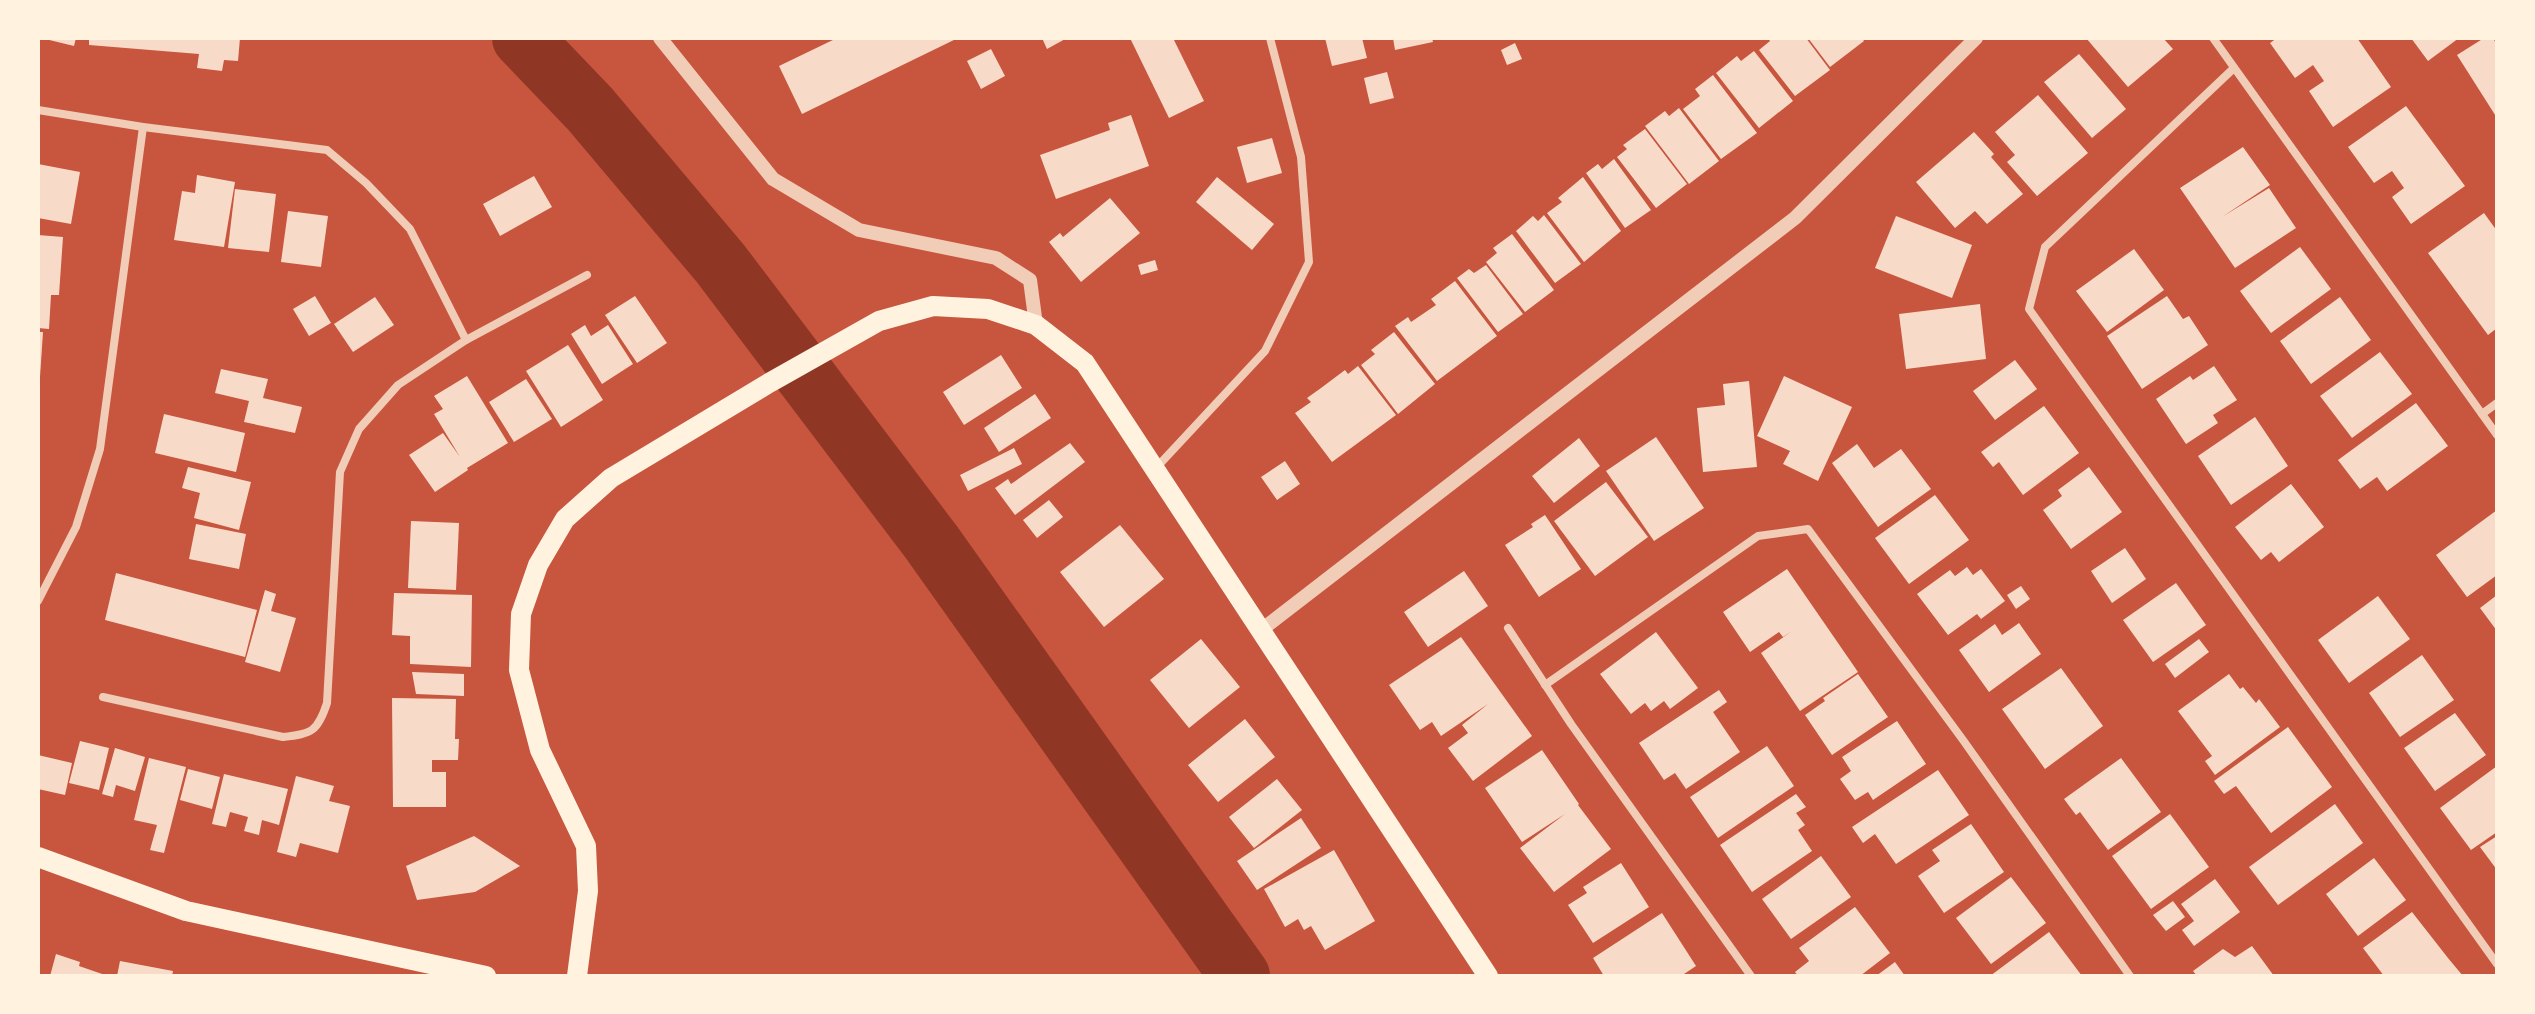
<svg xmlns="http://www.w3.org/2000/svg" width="2535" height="1014" viewBox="0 0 2535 1014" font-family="'Public Sans',sans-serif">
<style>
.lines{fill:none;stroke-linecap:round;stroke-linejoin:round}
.river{stroke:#8f3625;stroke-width:60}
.building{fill:#f7dbc8}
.minor{stroke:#f1ccb7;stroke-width:8}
.tertiary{stroke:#f1ccb7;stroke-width:14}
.primary{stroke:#fff3e0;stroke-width:20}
</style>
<rect width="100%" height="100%" fill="#c8553d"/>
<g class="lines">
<path class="river" d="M522,38L590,109L720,263L932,543L1240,976"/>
</g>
<g class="building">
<path d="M41,38H76L74,46Z"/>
<path d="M89,38H240L238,61L224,60L222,71L197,68L199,54L89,45Z"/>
<path d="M837,38H958L802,114L779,66Z"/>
<path d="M1042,38H1067L1047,49Z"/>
<path d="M1130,38H1173L1204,101L1169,118Z"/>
<path d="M1325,38H1362L1367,58L1332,66Z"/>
<path d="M1393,38H1432L1433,42L1395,50Z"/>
<path d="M1768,38H1806L1830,70L1795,96L1759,50L1770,41Z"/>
<path d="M1808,38H1862L1864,41L1830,67Z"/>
<path d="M2086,38H2163L2173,49L2128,87Z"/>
<path d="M2277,38H2357L2391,87L2333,127L2309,91L2324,81L2313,65L2295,78L2270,43Z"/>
<path d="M2411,38H2459L2428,61Z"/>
<path d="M2484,38H2493L2497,45V118L2457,55Z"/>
<path d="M1515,43L1522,59L1507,65L1501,50Z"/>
<path d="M991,49L1005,76L981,89L967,61Z"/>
<path d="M1754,51L1793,101L1759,128L1716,73L1737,56L1741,61Z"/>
<path d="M2079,54L2126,109L2092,138L2044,82Z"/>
<path d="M1387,72L1394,98L1370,104L1364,78Z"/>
<path d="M1713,75L1757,133L1721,159L1683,109L1700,96L1695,89Z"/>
<path d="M2038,95L2088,153L2037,196L2007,162L2015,155L1995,132Z"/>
<path d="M2406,106L2465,186L2411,224L2392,197L2404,188L2392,171L2374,183L2348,147Z"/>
<path d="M1679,108L1719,161L1689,184L1645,126L1665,111L1669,116Z"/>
<path d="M1131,115L1149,166L1056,199L1040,155L1110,130L1108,123Z"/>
<path d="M1645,129L1687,184L1656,208L1617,157L1627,149L1623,145Z"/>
<path d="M1974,132L1994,154L1991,157L2023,194L1987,224L1975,211L1955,228L1916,182Z"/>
<path d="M1272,138L1282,173L1247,183L1237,147Z"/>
<path d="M2243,147L2270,185L2222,217L2269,188L2296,228L2235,268L2180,188Z"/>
<path d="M1614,159L1651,210L1625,228L1586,173L1598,164L1602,169Z"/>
<path d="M38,164L80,172L71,224L38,218Z"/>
<path d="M197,175L235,182L224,247L174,240L182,191L195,193Z"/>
<path d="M534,176L552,207L500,236L483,204Z"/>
<path d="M1217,177L1274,224L1252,250L1196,202Z"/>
<path d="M1583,177L1621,231L1584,262L1547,213L1562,202L1558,198Z"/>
<path d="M235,189L276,194L269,252L228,248Z"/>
<path d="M1110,198L1140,233L1081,282L1049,242L1060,233L1063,237Z"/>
<path d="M288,211L328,216L321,267L281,262Z"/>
<path d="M2484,213L2497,231V328L2488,335L2428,253Z"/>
<path d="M1544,215L1581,264L1555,283L1516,231L1533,216L1538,221Z"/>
<path d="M1896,216L1972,245L1952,298L1875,268Z"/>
<path d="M1512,234L1554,290L1525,312L1486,262L1497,253L1493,248Z"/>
<path d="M38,235L63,237L59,295H51L49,329L38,328Z"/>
<path d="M2300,247L2331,289L2271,333L2240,291Z"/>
<path d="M2134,249L2164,290L2107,332L2076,291Z"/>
<path d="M1155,260L1158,270L1141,275L1138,265Z"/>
<path d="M1486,265L1523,314L1498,332L1457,278L1469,269L1474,273Z"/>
<path d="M1455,281L1497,336L1437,381L1395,326L1408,317L1411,322L1436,305L1431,299Z"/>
<path d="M315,296L331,323L309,336L293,309Z"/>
<path d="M635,296L667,343L637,363L605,315Z"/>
<path d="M2167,296L2183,319L2189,316L2208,345L2142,389L2107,336Z"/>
<path d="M375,297L394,325L353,352L334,324Z"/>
<path d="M2340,297L2371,340L2311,384L2280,341Z"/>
<path d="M1980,304L1986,359L1906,369L1899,314Z"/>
<path d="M585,325L591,336L608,325L633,364L602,384L571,334Z"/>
<path d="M38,332H43L40,377H38Z"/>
<path d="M1394,332L1435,384L1398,414L1361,365L1375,354L1371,350Z"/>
<path d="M568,345L603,400L561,427L526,371Z"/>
<path d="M2380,352L2412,394L2352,438L2320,396Z"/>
<path d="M1001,355L1022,388L964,425L943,392Z"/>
<path d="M2015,360L2037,389L1995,420L1973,391Z"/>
<path d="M1358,366L1396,415L1332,462L1295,413L1311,402L1307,398L1321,388L1345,370L1348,374Z"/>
<path d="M2214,366L2237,400L2213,415L2218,423L2186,444L2156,399L2190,376L2193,380Z"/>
<path d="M221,369L268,379L263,398L302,407L295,433L244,422L249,401L215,393Z"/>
<path d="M467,376L508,443L467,468L468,470L435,492L409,455L443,433L460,457L434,414L443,409L434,396Z"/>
<path d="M1784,376L1852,407L1818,481L1783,464L1790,451L1757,436Z"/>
<path d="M526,379L552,419L514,442L489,402Z"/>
<path d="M1749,381L1757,467L1703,472L1697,408L1725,405L1723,384Z"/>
<path d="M1035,394L1051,418L999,452L984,428Z"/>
<path d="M2416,403L2448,446L2387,491L2377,477L2360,489L2338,460Z"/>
<path d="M2044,406L2079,453L2023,495L1999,462L1993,467L1981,452Z"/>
<path d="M164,414L245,433L236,472L155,453Z"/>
<path d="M2255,417L2288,466L2231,505L2198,456Z"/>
<path d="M1656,437L1704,508L1654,541L1606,471Z"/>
<path d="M1579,438L1600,466L1554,503L1532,476Z"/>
<path d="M1070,443L1085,462L1015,515L995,488L1008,479L1011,484Z"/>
<path d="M1857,444L1874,468L1901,449L1931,489L1878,527L1832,463Z"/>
<path d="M1014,448L1022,464L968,491L960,475Z"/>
<path d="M1285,461L1300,484L1277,500L1261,477Z"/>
<path d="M188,467L251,482L239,530L194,518L200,493L182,488Z"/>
<path d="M2089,467L2122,512L2071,549L2043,510L2062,496L2058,490Z"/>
<path d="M1606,482L1648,537L1595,576L1554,521Z"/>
<path d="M2291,484L2324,527L2279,562L2271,552L2261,560L2235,527Z"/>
<path d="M1935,495L1969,540L1909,584L1875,538Z"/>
<path d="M1049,500L1063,517L1037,538L1023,520Z"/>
<path d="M2497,510V575L2467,597L2436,555Z"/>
<path d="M1545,515L1581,569L1539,597L1505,545L1533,527L1531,524Z"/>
<path d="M411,521L459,523L456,590L408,588Z"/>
<path d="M196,524L246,534L239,569L189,559Z"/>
<path d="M1120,525L1164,579L1104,627L1060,572Z"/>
<path d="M2125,548L2146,579L2112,603L2091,571Z"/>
<path d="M1967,567L1973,575L1981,569L2005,601L1981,619L1977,614L1948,635L1917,594L1950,570L1955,576Z"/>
<path d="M1787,569L1858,672L1800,711L1761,653L1792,631L1783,637L1779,632L1750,652L1723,612Z"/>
<path d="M1464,571L1488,606L1428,647L1404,612Z"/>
<path d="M116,573L257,610L245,657L105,620Z"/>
<path d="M2176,583L2206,625L2153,662L2123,620Z"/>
<path d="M2021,586L2030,599L2016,609L2007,595Z"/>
<path d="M265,590L276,594L271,611L296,618L280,672L245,662Z"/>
<path d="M394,593L472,595L471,667L410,664V636L392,635Z"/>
<path d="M2497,595V631L2480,608Z"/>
<path d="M2378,596L2410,639L2349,683L2318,640Z"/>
<path d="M2019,623L2041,654L1989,692L1959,650L1995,624L2002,635Z"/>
<path d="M1656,632L1698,688L1670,709L1664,701L1651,711L1645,703L1631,714L1600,674Z"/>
<path d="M1461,637L1532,736L1473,781L1448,748L1468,733L1462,725L1488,704L1441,736L1432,722L1420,730L1389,685Z"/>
<path d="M1201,639L1240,687L1189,728L1150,680Z"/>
<path d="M2199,639L2209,652L2175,678L2165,664Z"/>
<path d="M2422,655L2454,700L2400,737L2369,693Z"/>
<path d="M2061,668L2103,726L2045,769L2002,709Z"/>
<path d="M412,672L464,674V696L416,694Z"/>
<path d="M1858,674L1888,717L1832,755L1805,715L1825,701L1823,698Z"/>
<path d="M2229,674L2240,689L2243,687L2256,703L2259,699L2280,727L2215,775L2205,761L2212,756L2178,711Z"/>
<path d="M1719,690L1727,702L1713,712L1740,752L1686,789L1675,773L1664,780L1639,743Z"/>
<path d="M392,698L456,699L455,739H459L458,760H432V772H446V807H393Z"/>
<path d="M2455,713L2486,755L2435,791L2404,748Z"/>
<path d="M1245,719L1275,757L1218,802L1188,765Z"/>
<path d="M1897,721L1926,764L1873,800L1868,792L1855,800L1840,779L1851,771L1842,757Z"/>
<path d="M2288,727L2332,787L2271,833L2236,786L2224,794L2214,781Z"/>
<path d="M80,741L109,748L99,790L69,783Z"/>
<path d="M1767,746L1794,786L1718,838L1690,797Z"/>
<path d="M115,748L145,757L135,791L116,785L113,797L102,794Z"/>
<path d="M1542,750L1579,804L1578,805L1611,849L1554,892L1520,848L1565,814L1522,842L1485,788Z"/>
<path d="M38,755L72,763L65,795L38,789Z"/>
<path d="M149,758L186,767L164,853L150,850L157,825L134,820Z"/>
<path d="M2121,758L2161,812L2108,850L2080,812L2076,815L2064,799Z"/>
<path d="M2497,766V832L2471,850L2440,808Z"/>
<path d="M188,769L220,777L212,809L180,800Z"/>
<path d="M1938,770L1969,815L1896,864L1875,834L1863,843L1852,827Z"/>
<path d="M224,774L288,789L279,825L262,820L259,835L244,831L248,817L230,812L226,827L212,824Z"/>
<path d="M296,776L334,786L329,801L350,806L338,853L300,843L296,857L277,852Z"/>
<path d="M1277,779L1302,810L1254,848L1229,817Z"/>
<path d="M1796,794L1806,807L1796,813L1805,825L1798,830L1812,851L1752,892L1720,845Z"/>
<path d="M2335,804L2363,843L2278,905L2249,867Z"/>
<path d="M2170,814L2209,867L2151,909L2112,856Z"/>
<path d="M1301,818L1321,848L1257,890L1237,861Z"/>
<path d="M1971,824L2004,872L1944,913L1918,876L1940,861L1932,850Z"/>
<path d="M474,836L520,866L475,892L417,900L406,866Z"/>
<path d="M2497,836V870L2480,847Z"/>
<path d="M1334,850L1375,921L1325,950L1311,926L1304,930L1298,919L1285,927L1264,889Z"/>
<path d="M1821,856L1851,897L1791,939L1762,899Z"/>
<path d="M2374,858L2406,900L2358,936L2326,894Z"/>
<path d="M1621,863L1649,907L1593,943L1568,905L1587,893L1583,887Z"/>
<path d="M2011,877L2046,923L1991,964L1956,918Z"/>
<path d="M2215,879L2240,912L2194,946L2182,930L2194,921L2181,904Z"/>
<path d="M2173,901L2185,917L2166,931L2153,915Z"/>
<path d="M1855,907L1890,953L1860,976H1798L1795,972L1809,961L1799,948Z"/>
<path d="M2412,912L2448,958L2463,976H2384L2363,948Z"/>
<path d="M1662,913L1696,966L1681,976H1604L1593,958Z"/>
<path d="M2049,932L2082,976H1990Z"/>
<path d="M2252,946L2274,976H2197L2193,971L2223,949L2235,957Z"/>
<path d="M56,954L80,962L79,966L108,976H50Z"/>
<path d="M120,961L173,971L172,976H117Z"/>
<path d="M1895,962L1905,976H1876Z"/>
</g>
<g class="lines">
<g class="minor">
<path d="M2213,38L2497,435"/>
<path d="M2234,68L2045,247L2029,309L2497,964"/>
<path d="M38,110L143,127L327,150L366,183L410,229L466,340"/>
<path d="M2482,414L2497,403"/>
<path d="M1156,468L1265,351L1309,262L1301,157L1270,38"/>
<path d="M38,601L76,527L100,449L143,127"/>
<path d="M1508,628L1571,724L1751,976"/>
<path d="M1545,685L1758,536L1808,529L1963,740L2130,976"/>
<path d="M103,697L283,737C312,734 318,731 327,703L340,472L359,429L398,385L466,340L587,275"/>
</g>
<g class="tertiary">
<path d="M660,38L773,179L859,230L996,258L1030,280L1036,325"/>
<path d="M1260,631L1795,218L1976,38"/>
</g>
<g class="primary">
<path d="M38,857L186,911L486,976"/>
<path d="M577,976L588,891L586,846L540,750L519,670L521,614L538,565L565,519L611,478L769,383L879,321L933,306L988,309L1036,325L1085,363L1488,976"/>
</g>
</g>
<rect width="2535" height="1014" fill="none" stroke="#fff3e0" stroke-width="80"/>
</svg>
